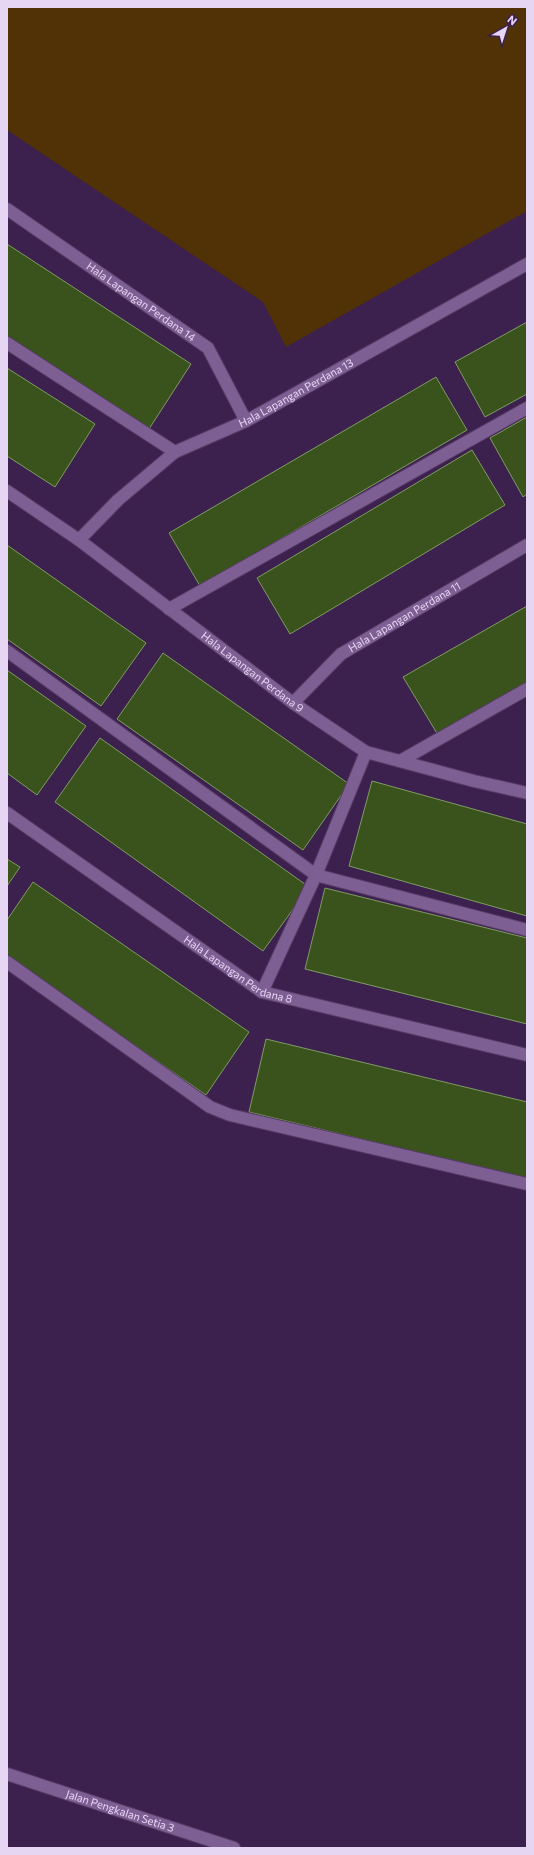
<svg xmlns="http://www.w3.org/2000/svg" width="534" height="1855" viewBox="0 0 534 1855" font-family="Commissioner,sans-serif">
<style>
.green{fill:#503206}
.building{fill:#3a531d;stroke:#7f9c63}
.lines{fill:none;stroke-linecap:round;stroke-linejoin:round}
.minor-casing{stroke:#563c65;stroke-width:14}
.minor{stroke:#7e5f93;stroke-width:12}
.labels{text-anchor:middle;stroke-width:3;stroke-linejoin:round;paint-order:stroke}
.street-label{font-size:11px;fill:#e6d6f3;stroke:#3c204e}
</style>
<rect width="100%" height="100%" fill="#3c204e"/>
<path class="green" d="M7,7H527V211L286,347L263,302L7,130Z"/>
<g class="building">
<path d="M7,244L191,364L149,429L7,337Z"/>
<path d="M527,322V394L485,417L455,362Z"/>
<path d="M7,368L95,424L55,487L7,456Z"/>
<path d="M436,377L467,430L200,586L169,533Z"/>
<path d="M527,417V494L523,497L490,438Z"/>
<path d="M472,450L505,505L290,634L257,578Z"/>
<path d="M7,545L146,643L101,706L7,639Z"/>
<path d="M527,606V684L438,735L403,677Z"/>
<path d="M163,653L349,784L303,850L117,719Z"/>
<path d="M7,670L86,726L37,795L7,773Z"/>
<path d="M100,738L309,887L263,951L55,802Z"/>
<path d="M372,781L527,824V916L349,866Z"/>
<path d="M7,859L20,867L7,886Z"/>
<path d="M33,882L249,1032L206,1095L7,957V920Z"/>
<path d="M325,888L527,938V1024L305,969Z"/>
<path d="M266,1039L527,1102V1179L249,1112Z"/>
</g>
<g class="lines">
<g class="minor-casing">
<g id="minor">
<path id="s1" d="M7,209L208,348L246,421"/>
<path d="M7,343L175,452"/>
<path id="s2" d="M7,491L79,540L293,703L366,752L474,781L527,793"/>
<path id="s3" d="M79,540L118,500L175,452L246,421L527,264"/>
<path d="M169,609L527,408"/>
<path d="M7,651L316,875L527,930"/>
<path id="s4" d="M293,703L341,654L527,545"/>
<path d="M400,761L527,689"/>
<path id="s5" d="M7,813L262,992L527,1055"/>
<path d="M7,962L210,1107L230,1115L527,1184"/>
<path d="M262,992L316,875L366,752"/>
<path id="s6" d="M7,1774L234,1848"/>
</g>
</g>
<use href="#minor" class="minor"/>
</g>
<g class="labels">
<g class="street-label">
<text dy="4" stroke="none"><textPath href="#s1" startOffset="163">Hala Lapangan Perdana 14</textPath></text>
<text dy="4" stroke="none"><textPath href="#s3" startOffset="265">Hala Lapangan Perdana 13</textPath></text>
<text dy="4" stroke="none"><textPath href="#s4" startOffset="142">Hala Lapangan Perdana 11</textPath></text>
<text dy="4" stroke="none"><textPath href="#s2" startOffset="305">Hala Lapangan Perdana 9</textPath></text>
<text dy="4" stroke="none"><textPath href="#s5" startOffset="280">Hala Lapangan Perdana 8</textPath></text>
<text dy="4" stroke="none"><textPath href="#s6" startOffset="119">Jalan Pengkalan Setia 3</textPath></text>
</g>
</g>
<rect width="534" height="1855" fill="none" stroke="#e6d6f3" stroke-width="16"/>
<g transform="translate(506 28) rotate(39)" stroke="#3c204e" stroke-width="3" paint-order="stroke">
<path d="M0-3L7 15L0 10L-7 15Z" fill="#e6d6f3"/>
<text y="-6" font-size="11" font-weight="bold" text-anchor="middle" fill="#e6d6f3">N</text>
</g>
</svg>
